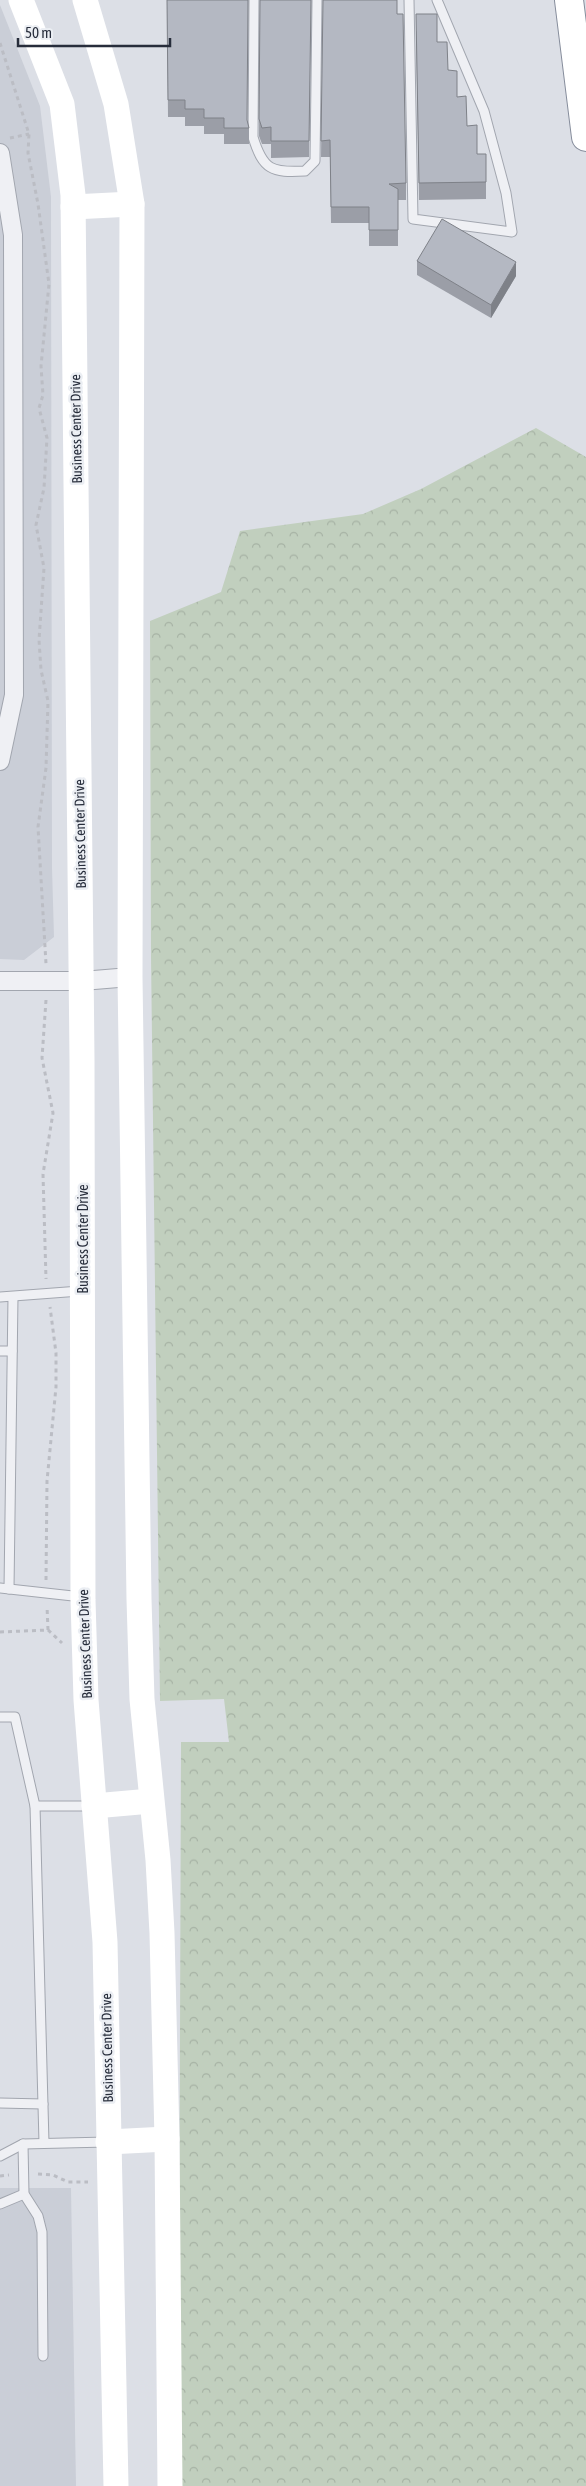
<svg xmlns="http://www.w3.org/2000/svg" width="586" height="2486" viewBox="0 0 586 2486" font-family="'Asap Condensed',sans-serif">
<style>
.built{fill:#caced7}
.forest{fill:url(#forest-crowns)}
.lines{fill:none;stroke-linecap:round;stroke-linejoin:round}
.lane-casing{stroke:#a2a6af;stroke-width:11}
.street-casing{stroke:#a2a6af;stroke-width:20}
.highway-casing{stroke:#858c9b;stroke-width:30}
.path{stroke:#bbbdc4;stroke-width:3;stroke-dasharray:4 4;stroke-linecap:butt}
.lane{stroke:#eff0f4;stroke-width:9}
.street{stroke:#eff0f4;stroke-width:18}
.secondary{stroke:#fff;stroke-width:25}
.highway{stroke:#fff;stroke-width:28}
.wall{fill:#9b9ea7}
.shaded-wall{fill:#7e8188}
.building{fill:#b4b8c2;stroke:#7e8188}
.labels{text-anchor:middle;stroke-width:5;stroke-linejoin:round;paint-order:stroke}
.street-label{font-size:14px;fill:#272d3b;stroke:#ebeef3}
</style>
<defs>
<pattern id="forest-crowns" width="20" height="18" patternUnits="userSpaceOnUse" patternTransform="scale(1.25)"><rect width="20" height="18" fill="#c1cfbe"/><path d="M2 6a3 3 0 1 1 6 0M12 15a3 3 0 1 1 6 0" fill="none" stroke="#a6b2a4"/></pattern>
</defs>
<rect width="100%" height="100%" fill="#dcdfe6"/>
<g class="built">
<path d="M0,5L40,106L51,197L52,868L54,937L24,960L0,959Z"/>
<path d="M0,2188H71L76,2486H0Z"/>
</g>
<path class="forest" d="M536,428L586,457V2486H181L179,2333L181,1742H229L224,1699L160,1701L151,956L150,621L221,592L240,531L363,514L421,489Z"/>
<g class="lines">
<g class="lane-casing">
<g id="lane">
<path d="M254,0L253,137C263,170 272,173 305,171L315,161L317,0"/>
<path d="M409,0L413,219L512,232L506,193L484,111L437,0"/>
<path d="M0,1297L80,1291"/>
<path d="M0,1351H12"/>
<path d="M0,1588L82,1597"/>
<path d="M9,1589L13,1297"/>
<path d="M0,1717H15L35,1806L44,2143"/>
<path d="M35,1806H92"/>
<path d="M0,2103L43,2104"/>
<path d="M23,2144L24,2194L38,2216L42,2232L43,2356"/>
<path d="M0,2156L23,2144L107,2142"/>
<path d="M0,2204L24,2194"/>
</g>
</g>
<g class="street-casing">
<g id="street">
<path d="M0,153L13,235L14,695L0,761"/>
<path d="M0,981H82L130,977"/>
</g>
</g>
<g class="highway-casing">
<path id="highway" d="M569,0L586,137"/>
</g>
<g class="path">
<path d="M0,43L29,134L28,153L38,204L49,284L41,366L43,395L39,408L47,438L44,488L36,525L44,568L39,640L41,670L48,701L46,768L38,827L46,964"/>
<path d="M10,138L29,134"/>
<path d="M46,1000L42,1058L53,1113L43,1174L46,1279"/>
<path d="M46,1580L47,1481L56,1387V1353L50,1307"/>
<path d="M48,1630L62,1643"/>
<path d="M0,1632L48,1630L47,1606"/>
<path d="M38,2174L53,2175L68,2182H88"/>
<path d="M0,2176L9,2175"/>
</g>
<use href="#lane" class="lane"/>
<use href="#street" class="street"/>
<g class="secondary">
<path d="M21,0L62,104L73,195L82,1059L83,1600L86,1700L105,1942L116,2486"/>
<path d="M85,0L116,104L132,204L130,977L139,1599L142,1699L158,1860L162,1933L167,2139L170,2486"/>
<path d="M73,207L132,204"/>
<path d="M94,1806L151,1801"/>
<path d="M108,2142L167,2139"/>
</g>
<use href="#highway" class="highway"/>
</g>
<g class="wall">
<path d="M167,0L247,121L249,128V144H224V134H204V126H185V117H168Z"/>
<path d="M260,0H311L309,157L271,158V144H262L259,136Z"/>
<path d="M323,0L397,14L406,183V200H398V246H369V223H331L330,157H321Z"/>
<path d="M416,31L437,42L477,154H486V199L419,200Z"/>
<path d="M417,261L516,276L491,318L417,275Z"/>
</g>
<path class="shaded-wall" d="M516,262V276L491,318V305Z"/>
<g class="building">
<path d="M167,0H248L247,120L249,128H224V118H204V109H185V100H168Z"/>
<path d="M260,0H311L309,141H271V127L262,128L259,119Z"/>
<path d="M323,0H397V14H403L406,183L389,184L398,189V230H369V207H331L330,140L321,141Z"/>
<path d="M416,14H437V42H447L448,70L457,71V97L466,96L467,126L477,125V154H486V182L419,183Z"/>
<path d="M442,219L516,262L491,305L417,261Z"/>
</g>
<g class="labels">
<g class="street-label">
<text transform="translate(76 429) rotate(-91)" y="5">Business Center Drive</text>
<text transform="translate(80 834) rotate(-91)" y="5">Business Center Drive</text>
<text transform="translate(83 1239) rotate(-90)" y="5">Business Center Drive</text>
<text transform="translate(85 1644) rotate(-92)" y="5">Business Center Drive</text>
<text transform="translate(107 2048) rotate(-91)" y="5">Business Center Drive</text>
</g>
</g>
<path d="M18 38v8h152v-8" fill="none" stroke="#272d3b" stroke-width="2.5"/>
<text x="25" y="38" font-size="15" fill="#272d3b" stroke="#ebeef3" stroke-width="4" paint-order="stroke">50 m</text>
</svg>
